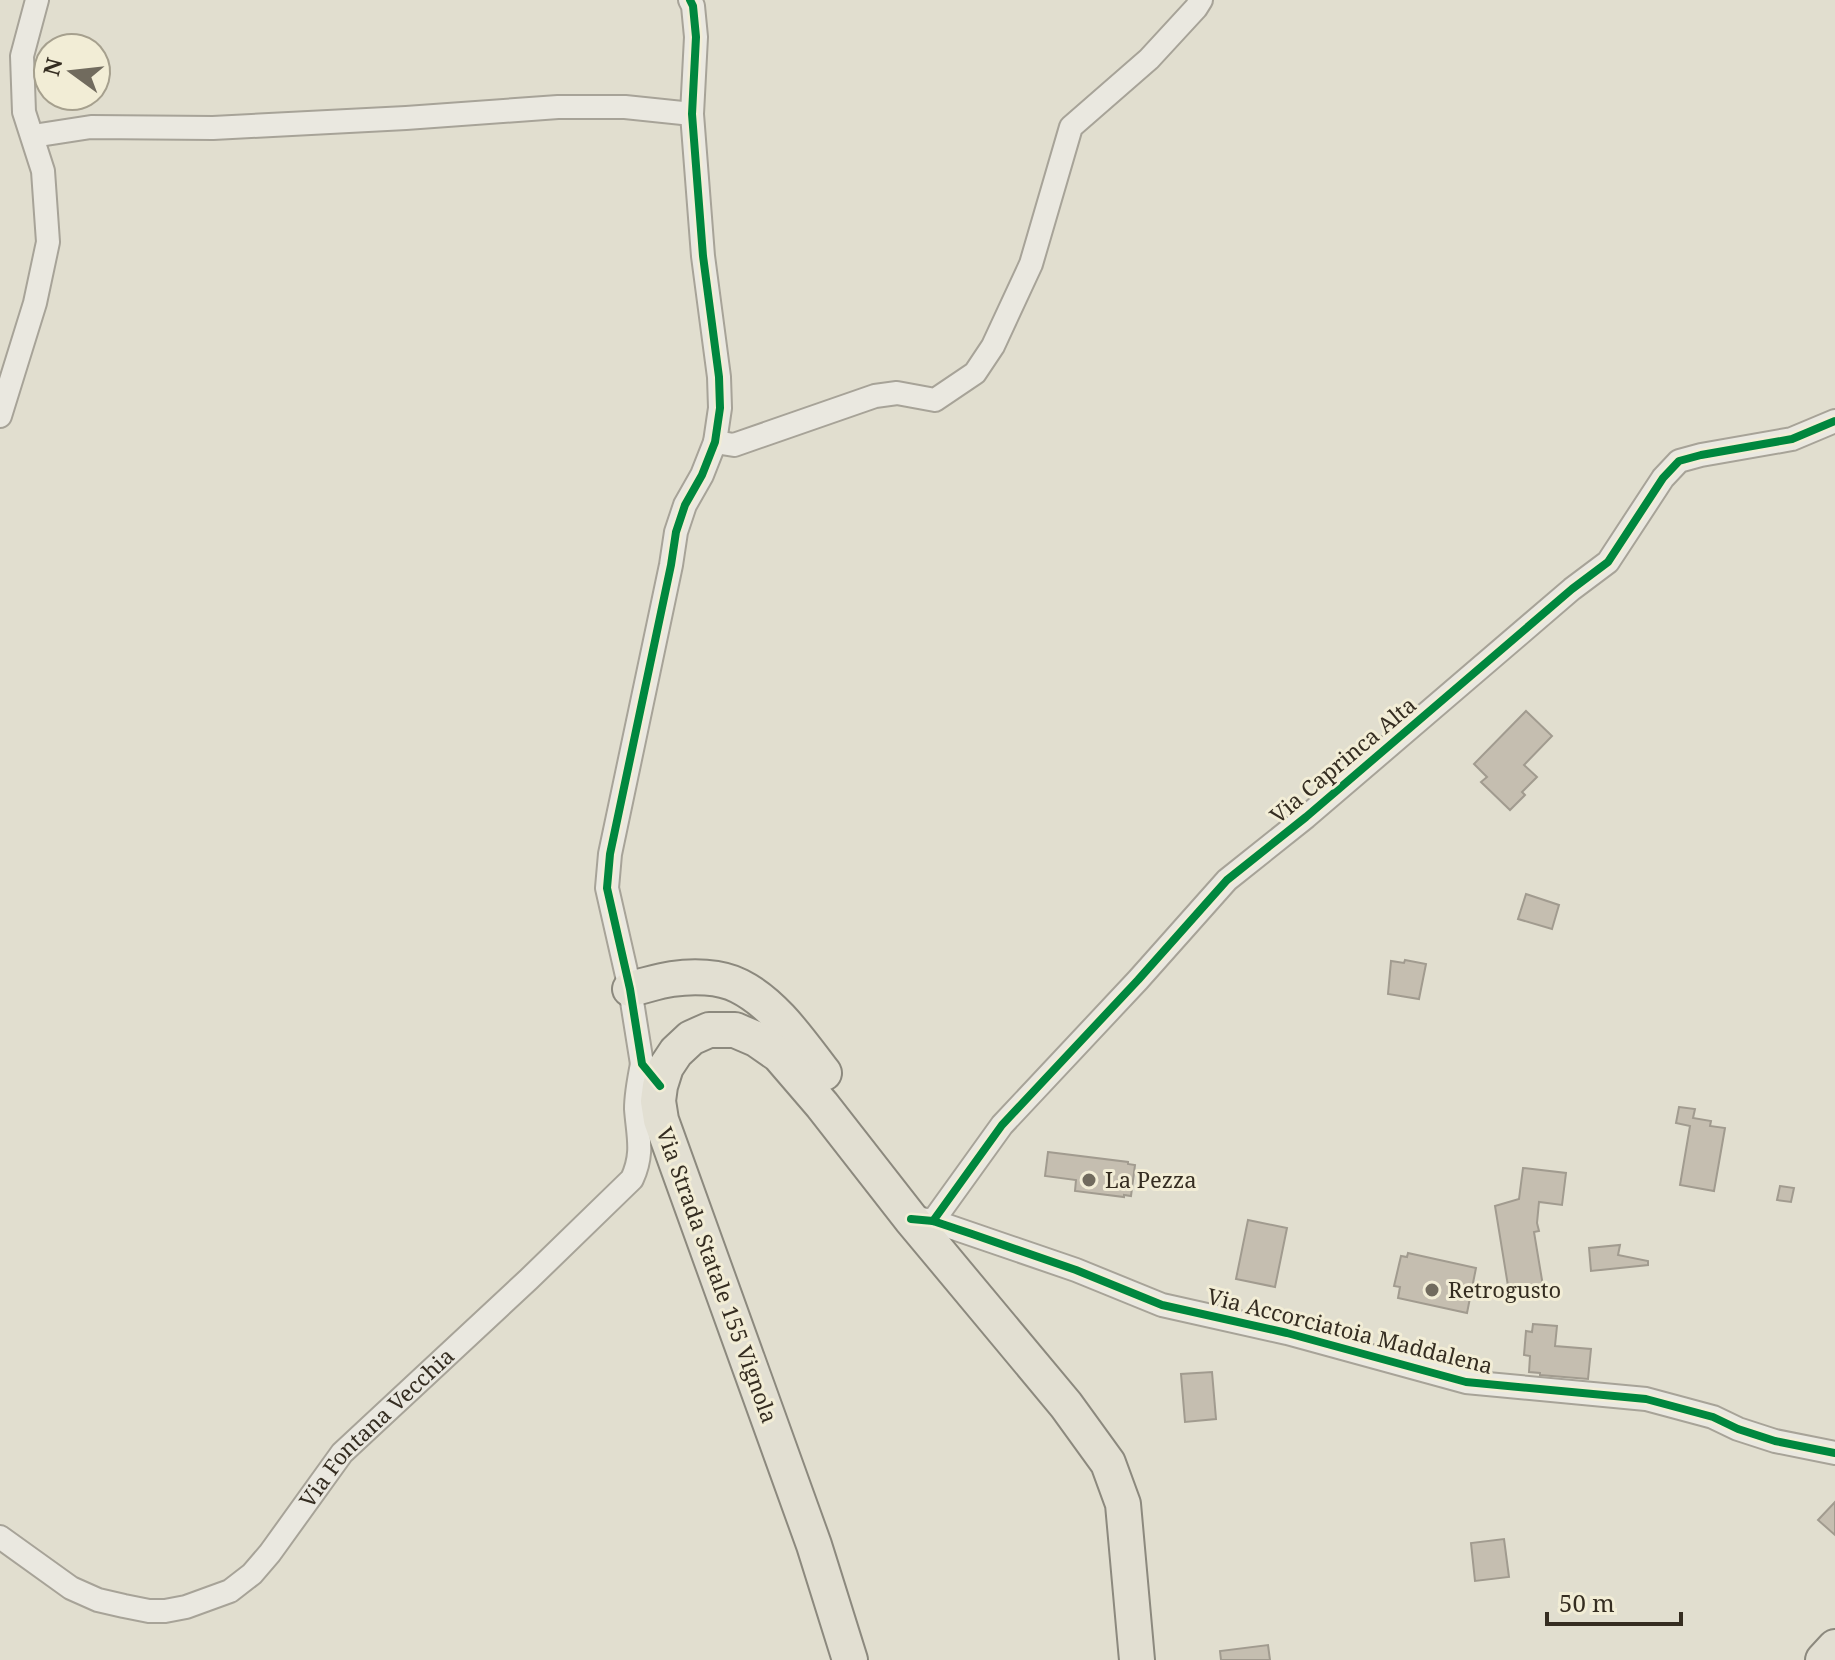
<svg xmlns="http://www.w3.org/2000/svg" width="1835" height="1660" viewBox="0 0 1835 1660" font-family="'Noto Serif',serif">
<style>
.building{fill:#c5beb0;stroke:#a19b8f;stroke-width:2}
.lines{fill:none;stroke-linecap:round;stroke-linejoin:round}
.minor-casing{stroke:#a7a398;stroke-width:26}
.primary-casing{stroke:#8c897e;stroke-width:38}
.minor{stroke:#eae8e0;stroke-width:22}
.primary{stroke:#e2dfd2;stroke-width:34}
.cycleway-casing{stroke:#f2edd6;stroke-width:13}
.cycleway{stroke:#00873e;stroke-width:8}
.poi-dot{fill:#716b5e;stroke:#f2edd6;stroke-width:3}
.labels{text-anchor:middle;stroke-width:6;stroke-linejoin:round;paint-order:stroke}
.street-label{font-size:22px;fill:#352d21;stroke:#f2edd6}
.poi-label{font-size:22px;fill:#352d21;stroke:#f2edd6;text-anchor:start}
</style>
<rect width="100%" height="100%" fill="#e1decf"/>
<g class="building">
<path d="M1526,711L1552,736L1524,765L1537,777L1522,792L1525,795L1510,810L1481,782L1487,777L1474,764Z"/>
<path d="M1526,894L1559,905L1552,929L1518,919Z"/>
<path d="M1405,960L1426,964L1419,999L1388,994L1391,961L1404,963Z"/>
<path d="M1679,1107L1695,1109L1693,1118L1711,1121L1710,1126L1725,1128L1714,1191L1680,1185L1690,1126L1676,1123Z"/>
<path d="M1048,1152L1128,1162V1164L1135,1165L1131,1196L1124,1195V1197L1075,1191L1076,1180L1045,1176Z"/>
<path d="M1523,1168L1566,1173L1562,1205L1539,1202L1537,1223L1539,1231L1534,1232L1543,1286L1509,1292L1495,1206L1519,1199Z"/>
<path d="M1780,1186L1794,1188L1791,1202L1777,1200Z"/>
<path d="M1248,1220L1287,1228L1275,1287L1236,1279Z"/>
<path d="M1620,1245L1618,1255L1648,1261V1265L1591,1271L1589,1248Z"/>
<path d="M1408,1253L1476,1268L1467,1313L1398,1298L1400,1287L1394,1286L1401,1256L1407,1257Z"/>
<path d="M1533,1324L1557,1326L1555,1346L1591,1349L1588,1379L1540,1375V1373L1529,1372L1530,1356L1524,1355L1526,1331L1532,1332Z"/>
<path d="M1212,1372L1216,1419L1185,1422L1181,1374Z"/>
<path d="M1835,1502V1535L1818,1520Z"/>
<path d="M1504,1539L1509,1577L1475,1581L1471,1543Z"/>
<path d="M1268,1645L1270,1660H1221L1220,1651Z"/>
</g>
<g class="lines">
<g class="minor-casing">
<g id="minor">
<path d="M33,136L91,127L213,128L406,118L558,107H625L692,114"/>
<path d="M0,416L35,303L48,242L43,171L24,112L22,56L37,0"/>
<path d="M715,442L734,445L875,396L897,393L935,400L975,373L993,346L1031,264L1071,127L1149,59L1196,8L1201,0"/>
<path d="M660,1086L642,1064L630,989L607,888L610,854L671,565L676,532L685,505L702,475L715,442L720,408L719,377L703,256L692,114L696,37L693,6L690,0"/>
<path d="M922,1219L933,1221L1076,1270L1162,1305L1287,1333L1466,1382L1646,1399L1713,1417L1738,1429L1775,1441L1835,1453"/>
<path d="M933,1221L1002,1125L1138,980L1227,880L1306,817L1572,589L1608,562L1663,478L1679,461L1701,455L1792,439L1835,421"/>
<path id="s1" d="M0,1537L71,1588L98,1600L124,1606L149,1611H165L186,1607L230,1591L252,1574L270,1553L342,1453L529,1279L632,1179C644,1153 638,1136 636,1109C636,1094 639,1079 642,1064"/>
</g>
</g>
<g class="primary-casing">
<g id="primary">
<path d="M630,989C644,986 658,981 672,979C692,976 720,976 739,986C775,1004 800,1042 824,1073"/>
<path d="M850,1660L814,1545L661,1120L658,1101L660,1086L666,1067L676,1052L691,1038L709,1030H735L756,1039L779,1055L822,1105L911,1219L1066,1405L1108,1463L1123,1504L1137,1660"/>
<path d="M1823,1660L1835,1647"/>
</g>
</g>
<use href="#minor" class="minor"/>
<use href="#primary" class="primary"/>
<g class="cycleway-casing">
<g id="cycleway">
<path d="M660,1086L642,1064L630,989L607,888L610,854L671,565L676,532L685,505L702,475L715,442L720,408L719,377L703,256L692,114L696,37L693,6L690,0"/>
<path d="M911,1219L933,1221L972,1234L1076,1270L1162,1305L1287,1333L1466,1382L1646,1399L1713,1417L1738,1429L1775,1441L1835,1453"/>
<path d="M933,1221L1002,1125L1138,980L1227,880L1306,817L1572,589L1608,562L1663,478L1679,461L1701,455L1792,439L1835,421"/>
</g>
</g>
<use href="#cycleway" class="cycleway"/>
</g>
<g class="poi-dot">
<circle cx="1089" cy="1180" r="8"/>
<circle cx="1432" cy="1290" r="8"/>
</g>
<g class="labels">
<g class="street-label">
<text transform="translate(1343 760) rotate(-40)" y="8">Via Caprinca Alta</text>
<text transform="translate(717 1275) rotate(70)" y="8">Via Strada Statale 155 Vignola</text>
<text transform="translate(1350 1331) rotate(14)" y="8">Via Accorciatoia Maddalena</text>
<text dy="8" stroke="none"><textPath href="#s1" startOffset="474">Via Fontana Vecchia</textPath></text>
</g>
<g class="poi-label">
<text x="1105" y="1188">La Pezza</text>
<text x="1448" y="1298">Retrogusto</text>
</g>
</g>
<g transform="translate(72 72) rotate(285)"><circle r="38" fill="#f2edd6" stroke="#a6a08e" stroke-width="2"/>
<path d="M0-6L14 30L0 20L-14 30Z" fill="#716b5e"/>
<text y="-12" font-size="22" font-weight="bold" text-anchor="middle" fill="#352d21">N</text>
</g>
<path d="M1547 1612v12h134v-12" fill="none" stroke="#352d21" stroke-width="4"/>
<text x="1559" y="1612" font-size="24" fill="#352d21" stroke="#f2edd6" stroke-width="6" paint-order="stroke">50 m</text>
</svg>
